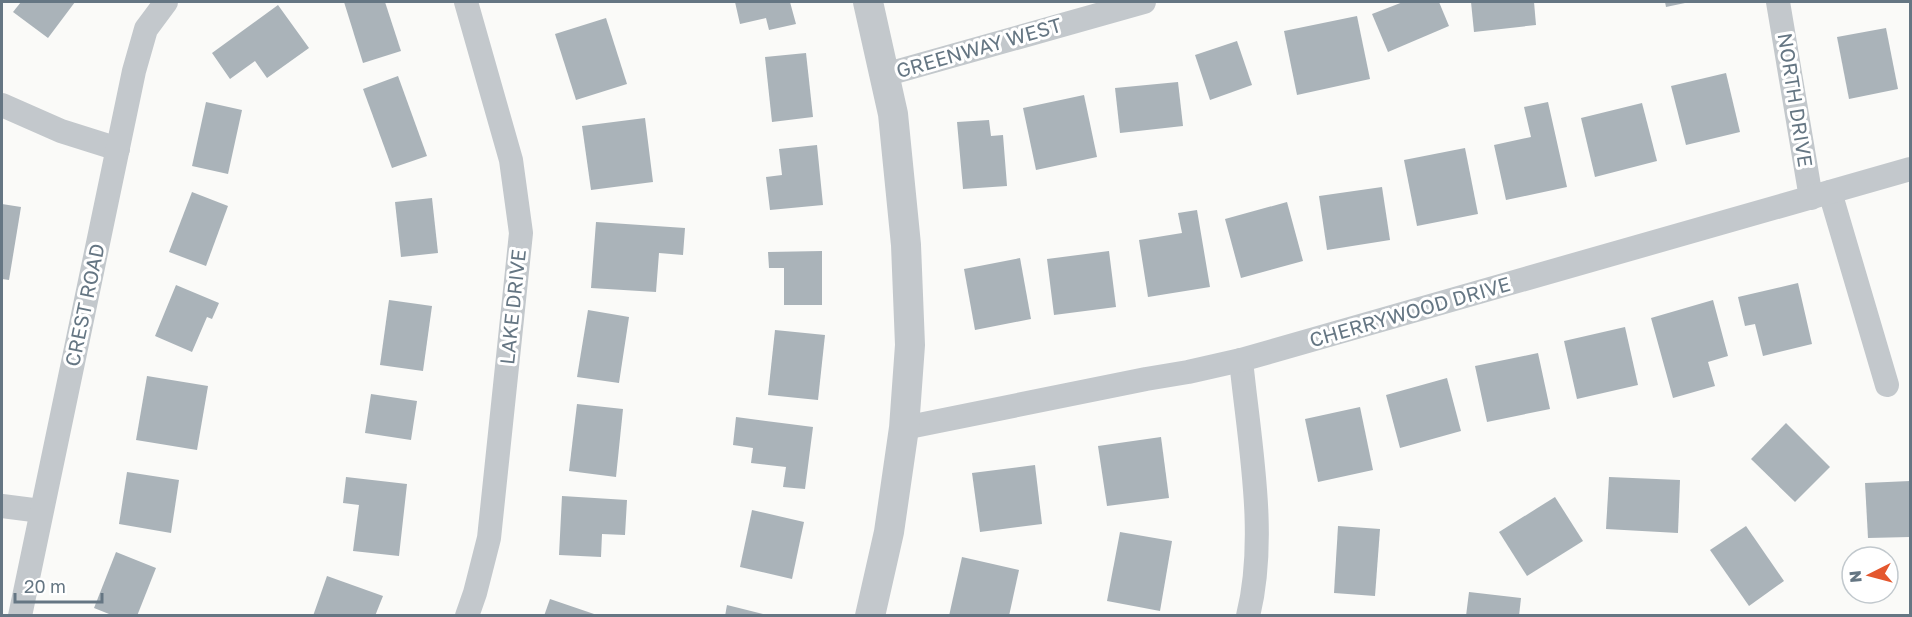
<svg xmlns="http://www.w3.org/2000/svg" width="1912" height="617" viewBox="0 0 1912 617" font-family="'Golos Text',sans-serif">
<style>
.building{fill:#aab3b9}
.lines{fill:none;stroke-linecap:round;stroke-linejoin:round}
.minor{stroke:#c3c8cc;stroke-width:24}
.tertiary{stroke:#c3c8cc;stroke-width:30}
.labels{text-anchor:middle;stroke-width:6;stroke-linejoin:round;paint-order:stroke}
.street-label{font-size:20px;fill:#657683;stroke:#fff}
</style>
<rect width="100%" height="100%" fill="#fafaf8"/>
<g class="building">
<path d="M21,2H75L48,38L13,12Z"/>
<path d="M344,2H385L401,51L363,63Z"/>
<path d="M735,2H790L796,24L769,30L766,18L740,24Z"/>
<path d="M1403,2H1439L1449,26L1388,52L1372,14Z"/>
<path d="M1471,2H1534L1536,25L1474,32Z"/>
<path d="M1665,2H1685V3L1666,7Z"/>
<path d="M278,5L309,48L267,78L255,61L230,79L212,53Z"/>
<path d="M1357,16L1370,79L1297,95L1284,31Z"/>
<path d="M606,18L627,84L576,100L555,34Z"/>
<path d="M1886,28L1898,89L1849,99L1837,37Z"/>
<path d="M1237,41L1252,85L1210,100L1195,55Z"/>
<path d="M806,53L813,117L772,122L765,57Z"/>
<path d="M1726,73L1740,132L1686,145L1671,86Z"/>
<path d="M398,76L427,156L392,168L363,89Z"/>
<path d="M1178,82L1183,126L1120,133L1115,88Z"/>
<path d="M1084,95L1097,157L1036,170L1023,108Z"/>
<path d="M206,102L242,110L228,174L192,166Z"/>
<path d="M1548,102L1567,187L1506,200L1494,145L1531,137L1524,107Z"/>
<path d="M1642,103L1657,161L1595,177L1581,118Z"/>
<path d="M645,118L653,182L591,190L582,126Z"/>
<path d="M989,120L991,136L1003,135L1007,186L963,189L957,122Z"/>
<path d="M817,145L823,205L770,210L766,177L782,175L779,149Z"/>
<path d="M1465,148L1478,214L1417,226L1404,160Z"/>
<path d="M1382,187L1390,240L1327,250L1319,196Z"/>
<path d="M192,192L228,206L206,266L169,252Z"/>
<path d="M432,198L438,253L401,257L395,202Z"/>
<path d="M1287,202L1303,261L1241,278L1225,219Z"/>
<path d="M2,204L21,207L9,280L2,279Z"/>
<path d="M1197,210L1210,287L1148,297L1139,240L1182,233L1178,213Z"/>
<path d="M596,222L685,228L683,255L659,253L656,292L591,288Z"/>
<path d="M822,251V305H784V268H769L768,252Z"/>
<path d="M1109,251L1116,307L1054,315L1047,259Z"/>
<path d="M1020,258L1031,319L975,330L964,269Z"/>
<path d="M1798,283L1812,344L1763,356L1755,324L1745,326L1738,297Z"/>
<path d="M176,285L219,303L212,319L207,317L192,352L155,336Z"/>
<path d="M389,300L432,306L423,371L380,365Z"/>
<path d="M1713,300L1728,356L1708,362L1715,386L1673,398L1651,318Z"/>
<path d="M588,310L629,317L619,383L577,377Z"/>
<path d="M1625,327L1638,385L1577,399L1564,341Z"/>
<path d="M775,330L825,335L818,400L768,395Z"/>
<path d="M1538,353L1550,409L1487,422L1475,366Z"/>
<path d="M147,376L208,386L197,450L136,440Z"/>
<path d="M1447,378L1461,431L1400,448L1386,395Z"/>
<path d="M371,394L417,401L411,440L365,433Z"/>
<path d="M577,404L623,409L616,477L569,471Z"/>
<path d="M1360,407L1373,470L1318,482L1305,419Z"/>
<path d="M736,417L813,427L805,489L783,487L786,467L751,463L753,448L733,445Z"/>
<path d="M1786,423L1830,467L1795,502L1751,459Z"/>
<path d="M1161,437L1169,498L1107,506L1098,446Z"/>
<path d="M1035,465L1042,524L980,532L972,473Z"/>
<path d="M127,472L179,480L171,533L119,524Z"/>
<path d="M346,477L407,484L399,556L353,551L359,505L343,503Z"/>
<path d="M1609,477L1680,480L1678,533L1606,529Z"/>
<path d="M1910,481V537L1868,538L1865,483Z"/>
<path d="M562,496L627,500L625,535L602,534L601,557L559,555Z"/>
<path d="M1555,497L1583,541L1527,576L1499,532Z"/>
<path d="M752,510L804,522L792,579L740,567Z"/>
<path d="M1338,526L1380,529L1375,596L1334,593Z"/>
<path d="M1746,526L1784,581L1749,606L1710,550Z"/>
<path d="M1120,532L1172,541L1160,611L1107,601Z"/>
<path d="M116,552L156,568L137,616H114L94,608Z"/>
<path d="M962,557L1019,570L1009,616H949Z"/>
<path d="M327,576L383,596L375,616H313Z"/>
<path d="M1469,592L1521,598L1519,616H1466Z"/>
<path d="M550,599L597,615V616H544Z"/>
<path d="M727,605L767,615V616H725Z"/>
</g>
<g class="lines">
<g class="minor">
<path d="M466,2L511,160L521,233L489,538L475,593L467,616"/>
<path d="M1778,2L1811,198"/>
<path d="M884,75L1144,2"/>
<path d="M2,105L61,131L118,149"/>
<path d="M1830,192L1887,385"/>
<path d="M1241,360C1249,441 1268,536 1248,616"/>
<path d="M904,428L1146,379L1188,372L1241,360L1910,169"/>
<path d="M2,506L41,511"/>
<path d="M20,616L134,71L146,29L166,2"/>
</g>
<path class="tertiary" d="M868,2L893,114L906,245L910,345L904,428L889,532L870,616"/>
</g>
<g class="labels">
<g class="street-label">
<text transform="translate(979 48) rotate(-16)" y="7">GREENWAY WEST</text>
<text transform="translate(1795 100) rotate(81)" y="7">NORTH DRIVE</text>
<text transform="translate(85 305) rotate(-78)" y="7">CREST ROAD</text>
<text transform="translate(513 307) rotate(-84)" y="7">LAKE DRIVE</text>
<text transform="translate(1410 312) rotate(-16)" y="7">CHERRYWOOD DRIVE</text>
</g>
</g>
<rect width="1912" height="617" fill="none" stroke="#657683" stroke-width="6"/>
<g transform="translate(1870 575) rotate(264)"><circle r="28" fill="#ffffff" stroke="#c1c8cd" stroke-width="1.5"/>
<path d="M0-4.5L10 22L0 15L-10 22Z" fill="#e4572e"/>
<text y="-9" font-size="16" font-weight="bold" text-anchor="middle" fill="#657683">N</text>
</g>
<path d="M15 593v9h87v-9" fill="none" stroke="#657683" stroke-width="3"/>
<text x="24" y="593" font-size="18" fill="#657683" stroke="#ffffff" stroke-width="4.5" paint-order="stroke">20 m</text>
</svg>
